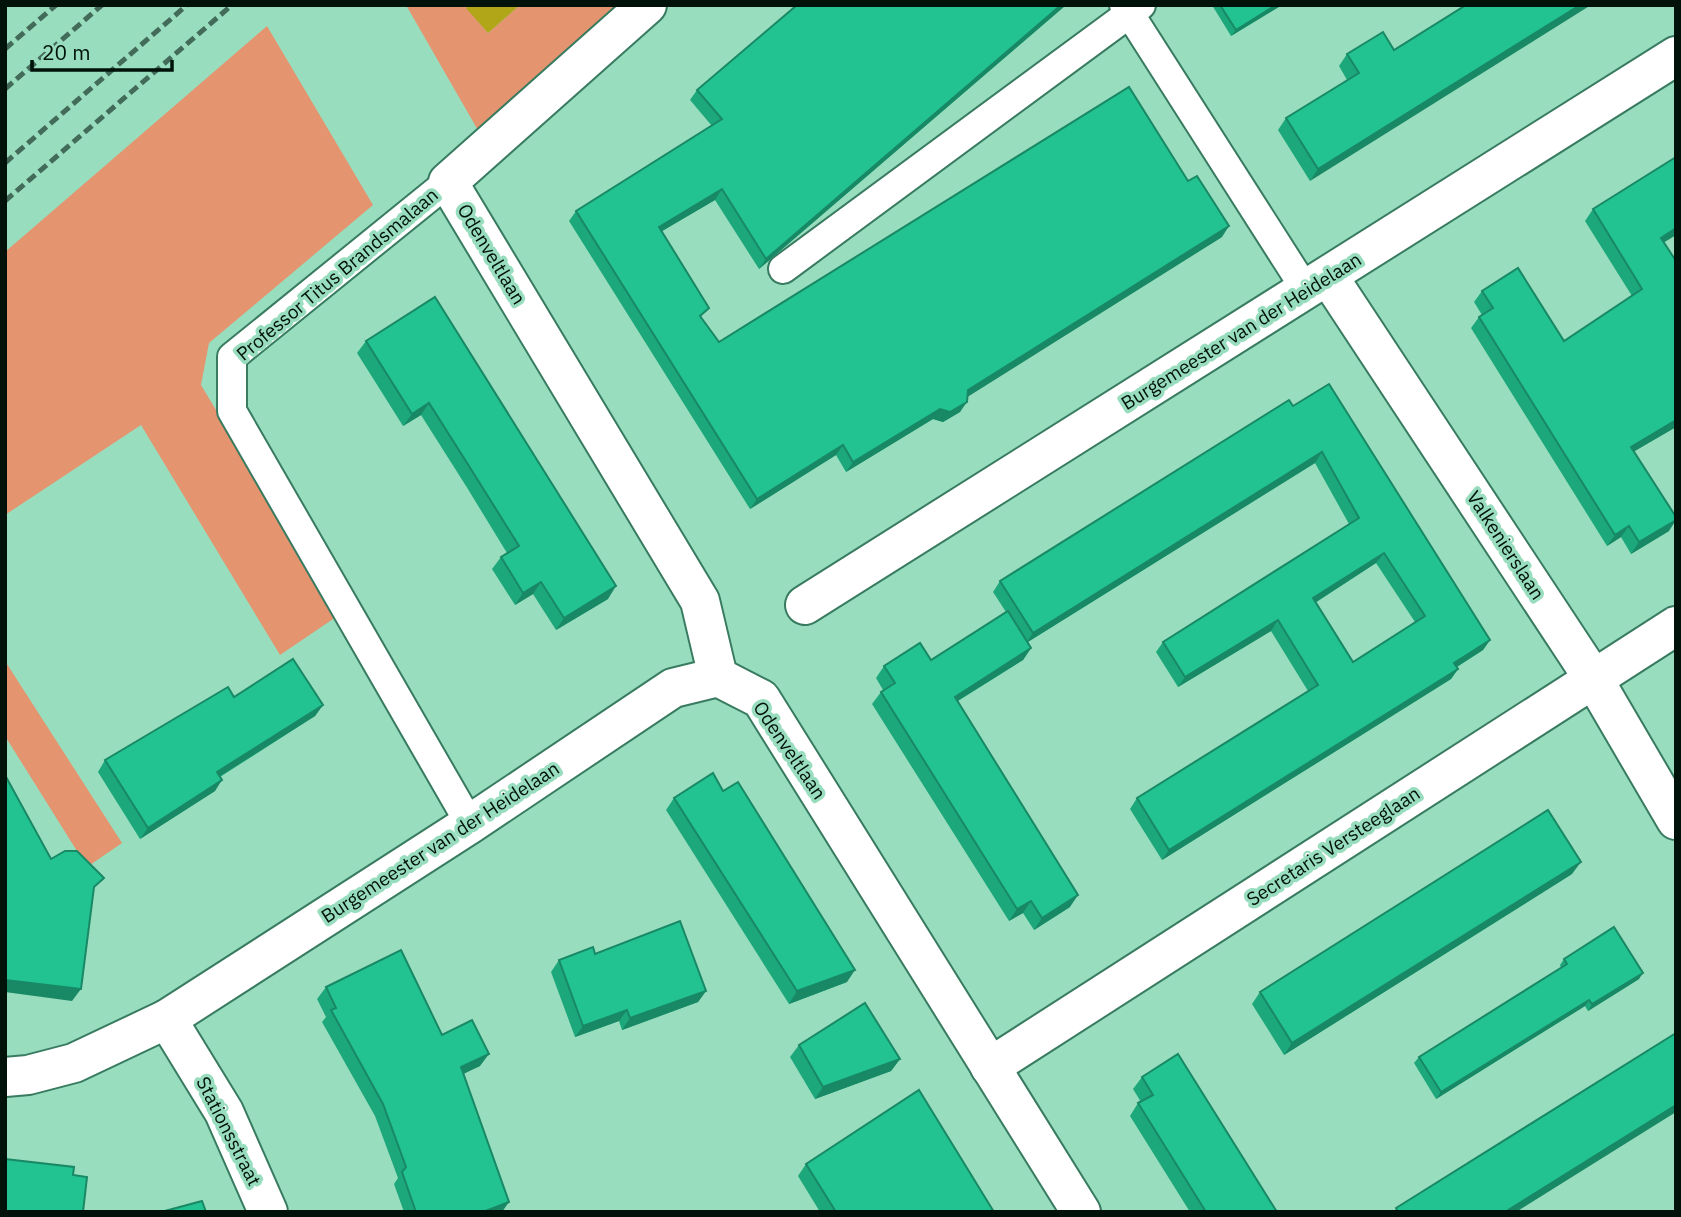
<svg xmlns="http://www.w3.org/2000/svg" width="1681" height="1217" viewBox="0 0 1681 1217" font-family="'IBM Plex Sans',sans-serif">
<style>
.green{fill:#e4946f}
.water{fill:#b0a618}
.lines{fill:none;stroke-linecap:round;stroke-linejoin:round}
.service-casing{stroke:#387b60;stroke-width:32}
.minor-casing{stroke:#387b60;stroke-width:42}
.tertiary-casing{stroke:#387b60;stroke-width:42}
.service{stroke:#fff;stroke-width:28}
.minor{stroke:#fff;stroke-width:38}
.tertiary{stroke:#fff;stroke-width:38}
.rail{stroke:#436b59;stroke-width:5;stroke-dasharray:10 5;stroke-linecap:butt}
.wall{fill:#1da87c;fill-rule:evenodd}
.shaded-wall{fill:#188865}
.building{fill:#22c390;stroke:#188865;stroke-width:2;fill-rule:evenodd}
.labels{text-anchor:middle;stroke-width:7;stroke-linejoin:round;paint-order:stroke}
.street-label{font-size:19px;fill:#001209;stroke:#99ddbf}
</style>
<rect width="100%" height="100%" fill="#99ddbf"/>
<g class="green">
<path d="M406,5H469L466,7L488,33L520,5H623L479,132Z"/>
<path d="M267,26L373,205L209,343L201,385L339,615L280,655L141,425L5,515V252Z"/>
<path d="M5,661L122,843L87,867L5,736Z"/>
</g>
<path class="water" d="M469,5H520L488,33L466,8Z"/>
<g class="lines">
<g class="service-casing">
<g id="service">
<path d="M1124,5L1306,290"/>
<path d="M448,182L232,357V411L470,824"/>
<path d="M783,269L1141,5"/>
</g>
</g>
<g class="minor-casing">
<g id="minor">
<path d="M647,5L448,182L700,601L718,677"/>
<path d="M1328,276L1593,678L1676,820"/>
<path d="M805,605L1676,56"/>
<path d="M167,1019L224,1112L268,1212"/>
<path d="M990,1067L1676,626"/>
</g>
</g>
<g class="tertiary-casing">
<path id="tertiary" d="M5,1077L28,1075L74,1063L167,1019L470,824L673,688L718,677L761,699L1081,1212"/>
</g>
<use href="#service" class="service"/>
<use href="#minor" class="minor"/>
<use href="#tertiary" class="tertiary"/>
<g class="rail">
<path d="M5,49L56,5"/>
<path d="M5,89L102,5"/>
<path d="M5,163L187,5"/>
<path d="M5,201L232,5"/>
</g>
</g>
<g class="wall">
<path d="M1066,5L759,269L715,200L662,231L702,318L719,342L1222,237L967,396L960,412L943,422L933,419L846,472L836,455L750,509L569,221L576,211L712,126L690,100L697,90Z"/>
<path d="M1212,5H1282L1231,36Z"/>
<path d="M1466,5L1310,181L1278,130L1286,118L1347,80L1339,66L1347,54L1394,50Z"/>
<path d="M1676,157V235L1664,242L1676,427L1634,451L1669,531L1631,554L1621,537L1607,546L1471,328L1479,317L1482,315L1474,302L1482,291L1564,341L1632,296L1585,221L1593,209Z"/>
<path d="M435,297L608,599L556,630L533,594L515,605L492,569L501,557L507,553L466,486L421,415L403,426L357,353L366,341Z"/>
<path d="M1293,406L1490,640L1483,650L1457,667L1458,669L1451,679L1162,860L1130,809L1137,798L1308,691L1271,631L1178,687L1156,652L1163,642L1349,524L1315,463L1028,642L1031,648L1023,660L958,701L1070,907L1034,930L1023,913L1009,921L872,704L881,692L883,690L876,678L884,666L931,660L1006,612L993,592L1000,581ZM1376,563L1415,622L1353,662L1315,603Z"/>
<path d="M234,697L323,705L315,716L220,777L215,791L140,839L98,772L105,760Z"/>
<path d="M674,798L847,982L789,1004L666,810Z"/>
<path d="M1572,874L1284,1055L1252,1004L1260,992Z"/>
<path d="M595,954L706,991L698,1002L622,1030L619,1021L575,1037L551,972L559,960Z"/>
<path d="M1564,959L1639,979L1588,1011L1585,1006L1436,1099L1414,1063L1419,1057L1561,968L1560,965Z"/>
<path d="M326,987L442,1035L480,1066L464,1073L502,1212H404L394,1184L398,1178L375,1116L322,1022L326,1017L317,999Z"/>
<path d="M799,1045L900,1059L891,1071L815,1099L790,1057Z"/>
<path d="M1142,1077L1277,1212H1190L1130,1116L1138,1103L1141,1102L1133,1089Z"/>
<path d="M806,1164L994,1212H820L798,1176Z"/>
</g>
<g class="shaded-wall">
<path d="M1061,5H1066L759,269L766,259Z"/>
<path d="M1276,5H1282L1231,36L1236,30Z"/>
<path d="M1580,5H1591L1310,181L1318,169Z"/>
<path d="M722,189L715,200L652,237L659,227Z"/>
<path d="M1229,226L1222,237L961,401L968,390Z"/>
<path d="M1676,228V235L1653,249L1661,238Z"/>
<path d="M967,402L960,412L943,422L933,419L846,472L853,462L940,409Z"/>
<path d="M429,403L421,415L403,426L412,414Z"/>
<path d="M1676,420V427L1623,458L1631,447Z"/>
<path d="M843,445L836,455L750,509L757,499Z"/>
<path d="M1322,452L1315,463L1026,643L1033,633Z"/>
<path d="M1676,520L1669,531L1631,554L1639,542Z"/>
<path d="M1629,526L1621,537L1607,546L1615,535Z"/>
<path d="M1384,553L1376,563L1305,609L1313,598Z"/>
<path d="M541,582L533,594L515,605L523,593Z"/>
<path d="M616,586L608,599L556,630L564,618Z"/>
<path d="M1278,620L1271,631L1178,687L1185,677Z"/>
<path d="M1490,640L1483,650L1447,673L1454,663Z"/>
<path d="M1031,648L1023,660L946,708L955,697Z"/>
<path d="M1458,669L1451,679L1162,860L1169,850Z"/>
<path d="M323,705L315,716L209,783L217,772Z"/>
<path d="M222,780L215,791L140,839L148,828Z"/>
<path d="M1581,862L1572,874L1284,1055L1292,1043Z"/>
<path d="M1078,895L1070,907L1034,930L1042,918Z"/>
<path d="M1031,901L1023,913L1009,921L1017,909Z"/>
<path d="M855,970L847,982L789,1004L797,991Z"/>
<path d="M1643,973L1639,979L1588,1011L1592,1004Z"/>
<path d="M5,980L81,989L72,1001L5,992Z"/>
<path d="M706,991L698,1002L622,1030L630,1018Z"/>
<path d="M1589,1000L1585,1006L1436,1099L1441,1092Z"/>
<path d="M627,1010L619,1021L575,1037L583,1026Z"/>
<path d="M489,1054L480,1066L453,1079L461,1067Z"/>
<path d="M900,1059L891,1071L815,1099L823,1087Z"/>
<path d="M1676,1105V1112L1516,1212H1505Z"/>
<path d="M509,1202L502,1212H483Z"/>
</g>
<g class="building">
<path d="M797,5H1061L766,259L722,189L659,227L709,308L700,316L719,342L1129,87L1188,181L1197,176L1229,226L968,390L967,402L950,412L940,409L853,462L843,445L757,499L576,211L722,119L697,90Z"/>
<path d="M1220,5H1276L1236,30Z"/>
<path d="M1466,5H1580L1318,169L1286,118L1359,73L1347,54L1383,32L1394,50Z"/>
<path d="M1676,157V228L1661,238L1676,261V420L1631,447L1676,517V520L1639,542L1629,526L1615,535L1479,317L1493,308L1482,291L1518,268L1564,341L1642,289L1593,209Z"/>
<path d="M435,297L616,586L564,618L541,582L523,593L501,557L519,546L474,474L429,403L412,414L366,341Z"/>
<path d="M1329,384L1490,640L1454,663L1458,669L1169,850L1137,798L1318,685L1278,620L1185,677L1163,642L1359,518L1322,452L1033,633L1000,581L1289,400L1293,406ZM1384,553L1425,616L1353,662L1313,598Z"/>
<path d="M1008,611L1031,648L955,697L1078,895L1042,918L1031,901L1017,909L881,692L895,683L884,666L920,643L931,660Z"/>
<path d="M293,659L323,705L217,772L222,780L148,828L105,760L228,687L234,697Z"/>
<path d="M713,773L723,791L738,782L855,970L797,991L674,798Z"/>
<path d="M5,775L51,859L65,851H77L104,878L94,887L81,989L5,980Z"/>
<path d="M1548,810L1581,862L1292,1043L1260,992Z"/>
<path d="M680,921L706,991L630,1018L627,1010L583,1026L559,960L593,947L595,954Z"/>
<path d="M1614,927L1643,973L1592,1004L1589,1000L1441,1092L1419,1057L1567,964L1564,959Z"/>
<path d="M401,950L442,1035L472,1020L489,1054L461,1067L509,1202L483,1212H416L402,1172L406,1167L383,1104L331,1010L336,1008L326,987Z"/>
<path d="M865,1003L900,1059L823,1087L799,1045Z"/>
<path d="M1676,1033V1105L1505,1212H1398L1396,1208Z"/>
<path d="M1178,1054L1277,1212H1206L1138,1103L1153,1095L1142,1077Z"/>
<path d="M919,1090L994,1212H836L806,1164Z"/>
<path d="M5,1159L74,1167L73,1175L87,1177L83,1212H5Z"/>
<path d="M202,1201L206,1212H161Z"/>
</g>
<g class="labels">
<g class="street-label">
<text transform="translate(492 254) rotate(59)" y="7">Odenveltlaan</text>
<text transform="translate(337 274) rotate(-40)" y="7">Professor Titus Brandsmalaan</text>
<text transform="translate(1241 331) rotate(-32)" y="7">Burgemeester van der Heidelaan</text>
<text transform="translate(1506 545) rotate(57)" y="7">Valkenierslaan</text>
<text transform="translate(790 750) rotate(56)" y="7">Odenveltlaan</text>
<text transform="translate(440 842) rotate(-33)" y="7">Burgemeester van der Heidelaan</text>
<text transform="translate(1333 846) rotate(-33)" y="7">Secretaris Versteeglaan</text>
<text transform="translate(229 1131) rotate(63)" y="7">Stationsstraat</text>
</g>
</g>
<rect width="1681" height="1217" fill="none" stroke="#001209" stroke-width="14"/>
<path d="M32 60v10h140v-10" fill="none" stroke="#001209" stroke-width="3.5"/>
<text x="42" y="60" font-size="21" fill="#001209" stroke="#99ddbf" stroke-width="5" paint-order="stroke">20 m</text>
</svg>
